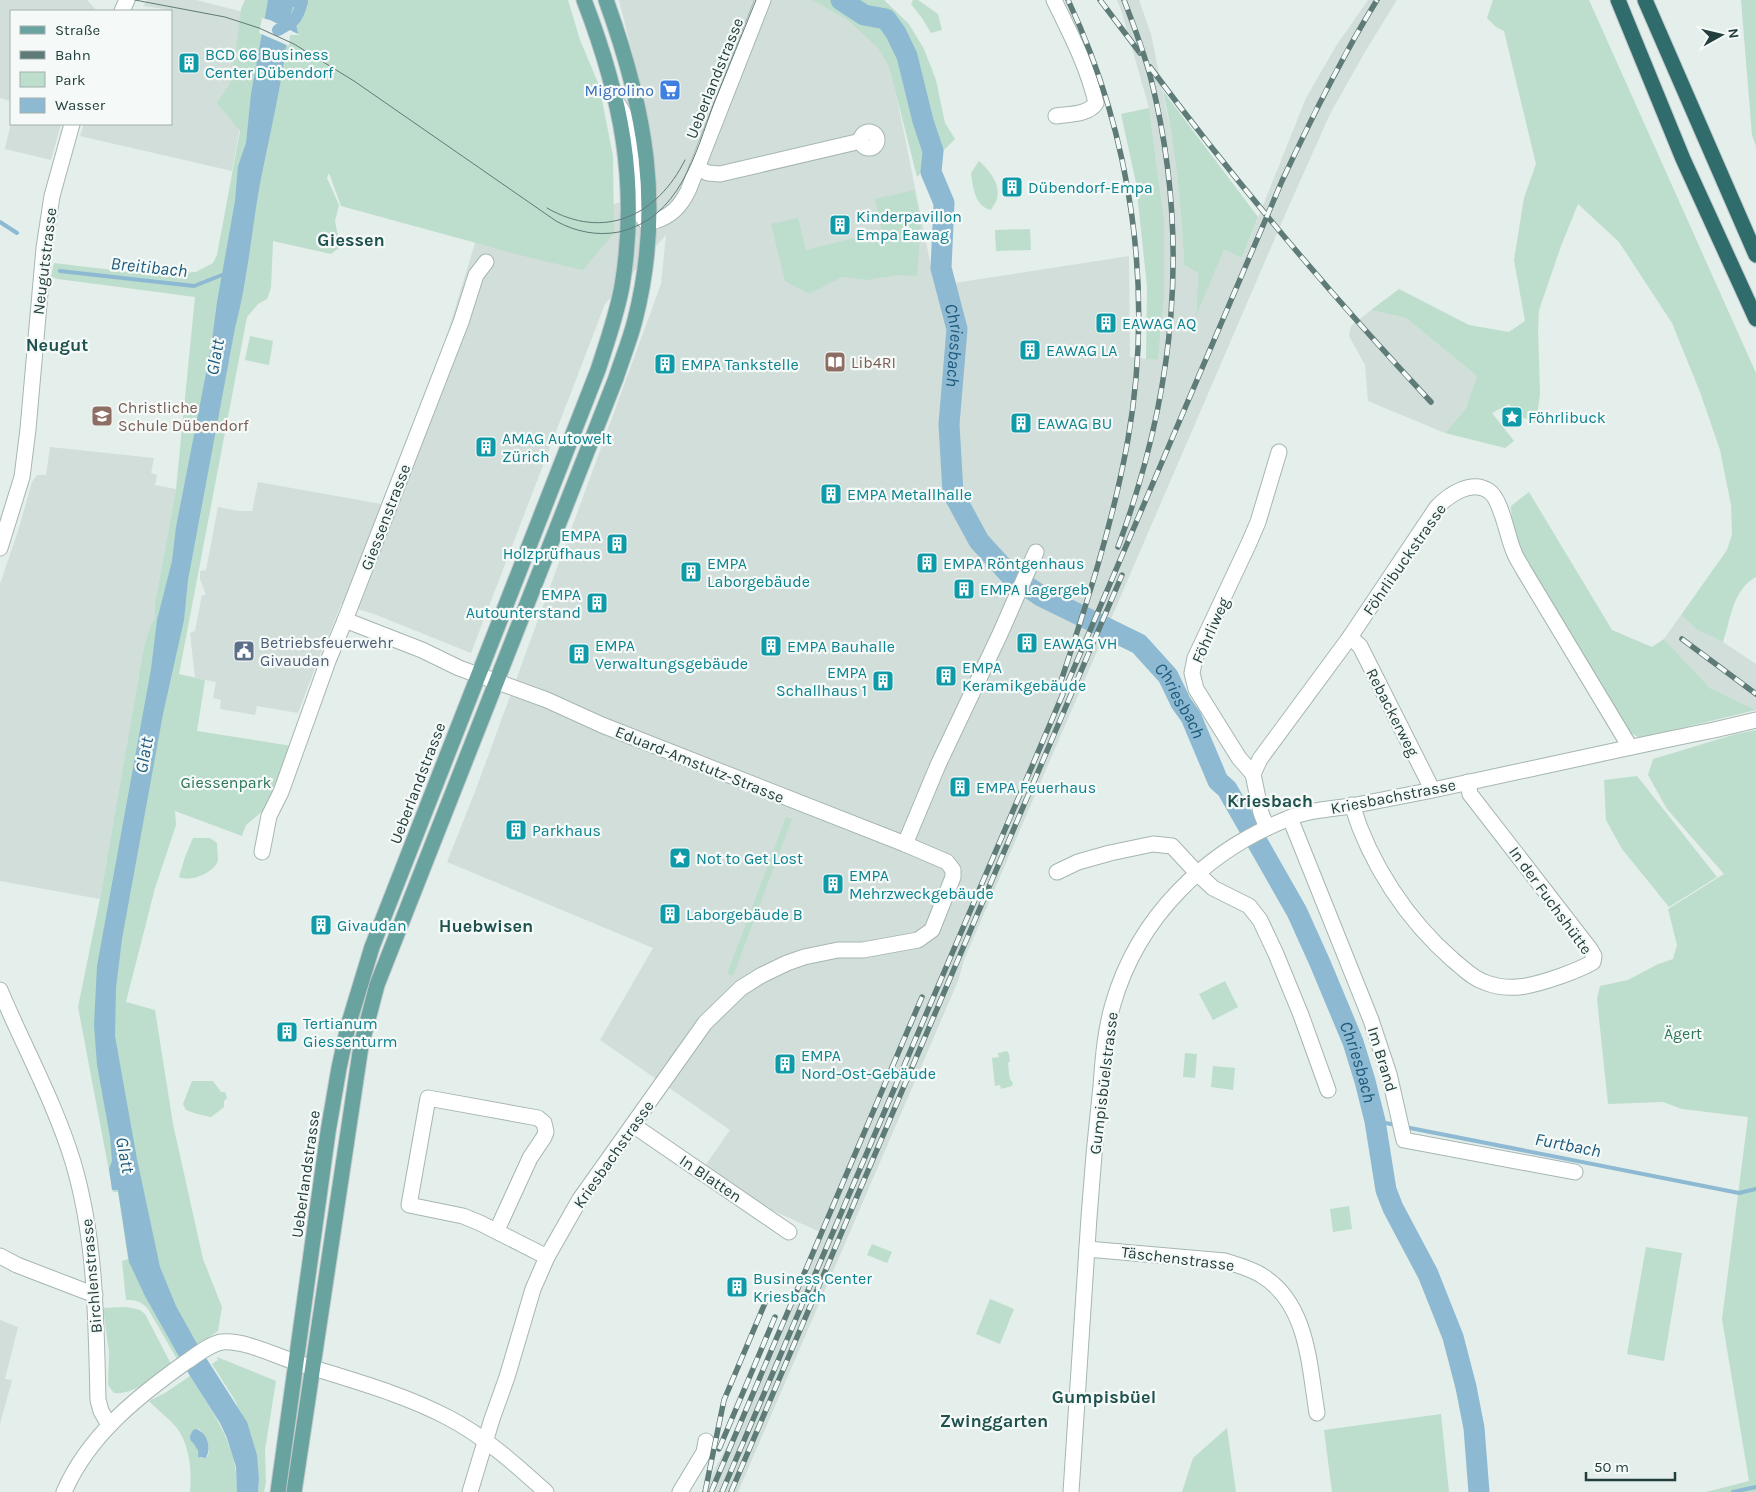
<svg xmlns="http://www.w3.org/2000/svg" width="1756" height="1492" viewBox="0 0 1756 1492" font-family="Karla,sans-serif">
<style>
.built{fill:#d2deda}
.green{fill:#bddecc;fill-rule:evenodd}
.water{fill:#8dbad2}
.pier{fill:#e4eeeb}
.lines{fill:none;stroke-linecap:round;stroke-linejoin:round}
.stream{stroke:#8dbad2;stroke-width:4}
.canal{stroke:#8dbad2;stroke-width:12}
.river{stroke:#8dbad2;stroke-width:21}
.minor-casing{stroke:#a6b6b3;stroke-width:17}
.major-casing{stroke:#c1c9c9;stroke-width:17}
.highway-casing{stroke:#c1c9c9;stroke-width:17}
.minor{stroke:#fff;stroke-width:15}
.major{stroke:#69a39f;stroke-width:15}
.highway{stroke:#2f6c6b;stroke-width:15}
.tram{stroke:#5e7b78;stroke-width:1}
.rail-casing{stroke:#5e7b78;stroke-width:5.5}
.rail{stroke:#f5faf8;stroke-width:4;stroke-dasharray:11;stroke-linecap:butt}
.labels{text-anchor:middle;stroke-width:4.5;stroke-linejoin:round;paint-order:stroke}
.culture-label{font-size:16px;fill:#0d838f;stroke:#f5faf8;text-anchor:start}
.street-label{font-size:16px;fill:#233f3d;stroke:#f5faf8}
.shop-label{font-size:16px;fill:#366cbe;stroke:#f5faf8;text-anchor:end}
.education-label{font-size:16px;fill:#785e54;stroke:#f5faf8;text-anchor:start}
.service-label{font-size:16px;fill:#4e5e75;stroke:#f5faf8;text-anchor:start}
.park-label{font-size:16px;fill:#2d7657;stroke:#f5faf8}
.neighbourhood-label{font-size:18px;font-weight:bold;fill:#1f524f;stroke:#f5faf8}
.water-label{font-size:18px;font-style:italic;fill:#1d5a7c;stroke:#f5faf8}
</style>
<rect width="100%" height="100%" fill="#e4eeeb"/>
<g class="built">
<path d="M0,0H87L96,10V11H11V101L0,98Z"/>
<path d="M147,0H196L251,14L250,71L232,171L80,136L84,124H171V11H164V9L143,6Z"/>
<path d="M619,0H877L935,286L1129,256L1130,357L1158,360L1164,299V219L1149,108L1122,13L1117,0H1139L1151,34L1177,162L1182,216L1184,265L1198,273L1196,314L1224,250L1242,258L1306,98L1336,46L1368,0H1397L1366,50L1330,114L1288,208L964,960L958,981L738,1492H703L746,1409L822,1233L698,1176L730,1130L600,1040L653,948L447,862L476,789L661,284L666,235L605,304L471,653L374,614L341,604L323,650H322L298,713L257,706L255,715L220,709L221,700L213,698L216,682L195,678L190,633L195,631L202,595H206L200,579V571L206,570L218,507L239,511H252L258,482L381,504L443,348L475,243L656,192L646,107Z"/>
<path d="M11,123L61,124L51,160L5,149Z"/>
<path d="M1371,310L1406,318L1477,376L1466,408L1445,433L1368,401L1365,365L1349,336L1351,326Z"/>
<path d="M50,447L154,458L151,473L157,475L155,485L176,489L155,603V619L151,624L144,646L100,899L0,881V584L19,528L32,482L37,475H46Z"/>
<path d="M1681,615L1696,629L1723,642L1756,664V710L1710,688L1664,639Z"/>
<path d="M0,1320L18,1327L5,1379L12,1380L0,1424Z"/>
</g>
<g class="green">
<path d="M245,0H568L580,40L599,85L613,156L614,233L583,270L531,258L341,206L329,173L327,178L339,205L335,221L340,247L331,254L273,241L271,288L267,299L258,304L247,317L179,674L205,680L197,731L292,746L270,805L246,825L242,836L175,811L176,825L155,888L126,1002L155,1010L173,1124L203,1259L222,1307L218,1331L177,1359L148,1309C141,1301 136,1300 126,1300L122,1261L128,1259L118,1192H113L78,1007L100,899L144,646L151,624L155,619V603L176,489L195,297L58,279L51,277L54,263L154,275L196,272L213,263L217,255L240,131L217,103L229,85L235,56L241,9Z"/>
<path d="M812,0H884L909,24L924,49L936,80L945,123L955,139L917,177L889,66L879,49L848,20Z"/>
<path d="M913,0H918L938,14L942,30L931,33L922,18L911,4Z"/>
<path d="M1493,0H1589L1756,373V577C1732,590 1731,619 1723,642L1696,629L1681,615L1727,550L1732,534L1731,505L1720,450L1700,392L1672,323L1619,242L1578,204L1561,246L1539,310L1538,330L1540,394L1536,423L1515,414L1509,404L1492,413L1514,441L1505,448L1445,433L1466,408L1477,376L1406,318L1371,310L1399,289L1469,325L1509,332L1525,321L1514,260L1524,198L1536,164L1504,31L1496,27L1487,18Z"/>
<path d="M1741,0H1756V146L1752,135Z"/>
<path d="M1163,91L1258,217L1242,258L1224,250L1196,316L1198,273L1184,265C1182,206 1176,148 1163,91Z"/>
<path d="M1149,108L1164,219V299L1158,360L1146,359L1147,287L1136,183L1121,114Z"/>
<path d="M979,161C989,170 1001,184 997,199C996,202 993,206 991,210C975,206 973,188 971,173Z"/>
<path d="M914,190L921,222L917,276L898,275L867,280L842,277L809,294L785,281L771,224L798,218L806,250L882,231L875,199Z"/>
<path d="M1030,229L1031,250L996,251L995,230Z"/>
<path d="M250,336L273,341L269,365L245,360Z"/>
<path d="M1529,492L1612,630L1652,647L1664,639L1710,688L1756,710L1640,738L1629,732L1580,653L1512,535L1511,506Z"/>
<path d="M1756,730V1492H1706L1749,1481L1722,1319L1748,1117L1682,1109L1663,1102L1608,1104L1597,999L1600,986L1628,980L1658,964L1673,959L1677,945L1668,909L1724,874L1667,809L1648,775L1653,759L1736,734Z"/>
<path d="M1637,776L1717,877L1669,907L1622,849L1606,820L1604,780Z"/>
<path d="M786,817L792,819L733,976L727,974Z"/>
<path d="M193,838H210L217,843C217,848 218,855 218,860C216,872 190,883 179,877L185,857Z"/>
<path d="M1225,981L1238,1007L1213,1020L1199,994Z"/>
<path d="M1007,1051L1009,1054L1010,1061L1008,1063C1009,1069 1008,1079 1013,1083L1012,1086L1001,1089L1000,1085L995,1086L992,1058L999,1057L998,1053Z"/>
<path d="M1185,1053L1197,1054L1195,1078L1183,1077Z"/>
<path d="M1213,1066L1235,1068L1233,1090L1211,1087Z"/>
<path d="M192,1081H213L221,1092H225L227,1098L224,1101V1107L211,1117L197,1114L186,1110L183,1104Z"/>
<path d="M1349,1206L1352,1229L1333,1232L1330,1209Z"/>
<path d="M872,1244L892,1252L887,1263L867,1255Z"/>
<path d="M1646,1247L1682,1253L1664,1361L1627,1354Z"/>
<path d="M990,1299L1014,1309L1000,1344L976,1334Z"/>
<path d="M127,1307L140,1310L145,1314L171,1364C154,1376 135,1395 114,1393L108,1385L109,1352L103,1308Z"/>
<path d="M217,1357L276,1381L265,1450L266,1483L264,1492H258L259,1479L236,1402L212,1364L218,1360Z"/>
<path d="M190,1376C213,1413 239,1447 237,1492H190C192,1472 190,1448 179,1431C172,1420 158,1411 149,1401L165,1393ZM199,1429C206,1436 211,1446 208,1456L206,1458H200C200,1457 198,1450 198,1450C194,1442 188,1440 192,1431Z"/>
<path d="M1441,1414L1449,1492H1332L1324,1430Z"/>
<path d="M1227,1428L1236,1492H1182L1193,1458Z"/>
</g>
<g class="water">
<path d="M268,0H294C295,9 285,17 296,24L298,34L288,32C282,85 269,137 259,189C251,236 247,283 235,328L188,580L184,620L163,714L122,939L116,988L115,1036L137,1159L160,1267L176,1306L196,1342L247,1422L257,1455L259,1479L258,1492H237L236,1467L227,1438L220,1423L190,1376L145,1296L129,1262L118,1190H112L109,1169L112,1161L110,1137L97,1065L94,1025L97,966L151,669L157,620L172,561L176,527L211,348L217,302L235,201L238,166L246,143L251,94Z"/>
<path d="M196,1429C207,1432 212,1448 206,1458L198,1457C198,1454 199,1451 197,1449C193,1440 186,1441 193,1430Z"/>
</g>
<path class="pier" d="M262,18L270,20L300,35H290L289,46L259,33Z"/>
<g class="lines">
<g class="stream">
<path d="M0,222L17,233"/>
<path d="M60,271L194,286L227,273"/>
<path d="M1375,1121L1396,1125"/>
<path d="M1405,1127L1739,1193L1756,1189"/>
<path d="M1733,1492L1756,1487"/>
</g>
<path class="canal" d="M278,30C295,21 297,20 302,2L287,0"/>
<path class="river" id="s1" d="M841,0L864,15L886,19L896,33L907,56L923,121L933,151L931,172L944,203L941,268L957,329L949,424L953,493L979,541L1009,574L1041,596L1139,644L1168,676L1181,703L1191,717L1218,781L1227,789L1297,912L1320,963L1353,1042L1365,1081L1375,1121L1386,1190L1393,1208L1428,1274L1453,1337L1466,1387L1474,1428L1479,1492"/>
<g class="minor-casing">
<g id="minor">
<path d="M1054,0C1070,33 1088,67 1096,103C1088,115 1069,114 1056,116"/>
<path d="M122,11L127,0"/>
<path d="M619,105C623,113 628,121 631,129C636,148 634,210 645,221C648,224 651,222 655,221C671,216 680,207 688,191L763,0"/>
<circle cx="869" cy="140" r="8"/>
<path d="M697,168L708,173L720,174L861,141"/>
<path d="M0,548L22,477L28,429L44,248L52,196L72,124"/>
<path d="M1350,637L1360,646L1429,783L1431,790"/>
<path d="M1253,774L1260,759L1350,637L1437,507C1449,495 1471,479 1489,491C1502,500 1507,537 1514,552C1516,558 1520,563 1523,569L1630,747"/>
<path d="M1352,805C1370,864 1407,920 1453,960C1463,968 1472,978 1484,982C1511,993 1535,985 1561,976C1572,972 1583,968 1593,962L1594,956L1590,949L1470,794L1468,782"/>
<path d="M1290,818L1371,1020L1389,1074L1404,1140L1575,1172"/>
<path d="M1267,828L1261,813L1253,774L1239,758L1196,689L1192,673L1195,658L1249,543L1258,522L1279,452"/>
<path d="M905,844L938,765L1000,634L1036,552"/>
<path d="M262,852L269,816L281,792L328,661L345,620"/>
<path d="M1057,872L1078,862L1110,853L1153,844L1172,846L1197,873L1213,888L1249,906L1260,920L1276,954L1301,1015L1328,1090"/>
<path d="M0,990C24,1047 55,1103 73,1162C96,1239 96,1320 98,1400L101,1411L109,1425"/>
<path d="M633,1125L789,1232"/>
<path d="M497,1230L530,1158L544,1137L546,1132L544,1123L538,1118L428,1098L409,1205L463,1216L480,1223L547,1257"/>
<path d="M1087,1249L1225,1261C1237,1265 1250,1268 1261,1275C1308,1303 1309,1365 1317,1413"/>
<path d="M0,1256L17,1265L95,1295"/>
<path d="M64,1492C88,1436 138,1396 186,1362C197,1355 209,1344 222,1342C244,1340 274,1355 295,1362C346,1379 399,1392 447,1417C484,1436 515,1464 546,1492"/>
<path d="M470,1492L492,1419L507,1377L533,1289L547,1257L580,1199L705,1023L741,988L762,975L787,963L804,957L838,950H863L918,940L932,930L953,877V870L947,862L905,844L602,725L547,700L459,668L422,650L345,620L461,322L476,275L486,262"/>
<path d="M680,1492L704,1452L706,1441"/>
<path d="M1071,1492C1077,1400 1083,1309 1089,1217C1092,1174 1096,1130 1101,1086C1103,1059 1105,1031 1113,1004C1138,917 1205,852 1287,819C1308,810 1330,809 1351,806C1377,801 1402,796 1428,791C1523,771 1619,749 1714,730L1756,720"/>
</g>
</g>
<g class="major-casing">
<g id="major">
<path d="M278,1492L328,1132L339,1068L348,1026L372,947L598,370C607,342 617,314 622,286C639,183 621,96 584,0"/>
<path d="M294,1492L361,1046L377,985L616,378C622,359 630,340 635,320C664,206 645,108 606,0"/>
</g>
</g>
<g class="highway-casing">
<g id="highway">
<path d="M1618,0L1683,159L1756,319"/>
<path d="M1645,0L1756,255"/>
</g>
</g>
<use href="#minor" class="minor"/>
<use href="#major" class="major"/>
<use href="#highway" class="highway"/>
<g class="tram">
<path d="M135,0L225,17L259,28L294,44L354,81L556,221C576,232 597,236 619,232C680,218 695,154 714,103C728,69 742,34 756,0"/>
<path d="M547,208C604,241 657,216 685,160"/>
</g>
<g class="rail-casing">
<g id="rail">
<path d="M1100,0L1140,53"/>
<path d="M1150,67C1237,184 1331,295 1431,402"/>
<path d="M1118,547C1175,393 1191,240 1151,79C1144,52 1134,26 1124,0"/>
<path d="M1682,639L1756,694"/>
<path d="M1059,687C1086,606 1113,524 1128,439C1154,291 1132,136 1068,0"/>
<path d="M719,1449L775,1317"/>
<path d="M705,1492L724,1400L765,1303"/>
<path d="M711,1492L922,997"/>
<path d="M722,1492L1282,181C1311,119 1341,58 1377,0"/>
<path d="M731,1492L1122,575"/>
</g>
</g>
<use href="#rail" class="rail"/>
</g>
<defs>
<g id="building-square" transform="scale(1.125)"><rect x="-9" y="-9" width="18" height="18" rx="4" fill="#0f9aa8" stroke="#f5faf8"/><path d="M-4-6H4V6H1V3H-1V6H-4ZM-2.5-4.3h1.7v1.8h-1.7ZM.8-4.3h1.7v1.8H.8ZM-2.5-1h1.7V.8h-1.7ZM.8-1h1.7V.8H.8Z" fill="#fff"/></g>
<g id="supermarket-square" transform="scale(1.125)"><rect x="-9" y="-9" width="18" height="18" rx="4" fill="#3f7fe0" stroke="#f5faf8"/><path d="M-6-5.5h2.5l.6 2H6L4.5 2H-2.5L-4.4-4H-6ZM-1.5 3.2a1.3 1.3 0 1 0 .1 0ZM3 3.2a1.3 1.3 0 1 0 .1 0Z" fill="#fff"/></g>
<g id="library-square" transform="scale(1.125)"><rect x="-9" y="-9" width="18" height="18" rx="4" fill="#8d6e63" stroke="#f5faf8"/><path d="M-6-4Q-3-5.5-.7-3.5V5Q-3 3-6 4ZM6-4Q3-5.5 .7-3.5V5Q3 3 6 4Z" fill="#fff"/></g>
<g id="school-square" transform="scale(1.125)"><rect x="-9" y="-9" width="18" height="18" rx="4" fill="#8d6e63" stroke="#f5faf8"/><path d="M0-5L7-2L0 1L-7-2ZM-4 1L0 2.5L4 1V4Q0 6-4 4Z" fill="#fff"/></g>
<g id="sight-square" transform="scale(1.125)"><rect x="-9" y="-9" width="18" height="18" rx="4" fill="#0f9aa8" stroke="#f5faf8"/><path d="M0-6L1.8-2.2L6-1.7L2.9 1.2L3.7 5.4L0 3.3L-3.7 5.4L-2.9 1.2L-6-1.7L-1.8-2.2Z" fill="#fff"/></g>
<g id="civic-square" transform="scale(1.125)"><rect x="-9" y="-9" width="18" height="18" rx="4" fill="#5c6f8a" stroke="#f5faf8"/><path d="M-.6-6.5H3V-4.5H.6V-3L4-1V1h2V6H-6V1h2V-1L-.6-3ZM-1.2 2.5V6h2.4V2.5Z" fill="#fff"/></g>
</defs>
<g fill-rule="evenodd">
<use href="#building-square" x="189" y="63"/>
<use href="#supermarket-square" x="670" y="90"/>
<use href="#building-square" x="1012" y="187"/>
<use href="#building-square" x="840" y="225"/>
<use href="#building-square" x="1106" y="323"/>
<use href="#building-square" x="1030" y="350"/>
<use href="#library-square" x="835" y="362"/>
<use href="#building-square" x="665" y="364"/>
<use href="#school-square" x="102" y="416"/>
<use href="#sight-square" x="1512" y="417"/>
<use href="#building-square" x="1021" y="423"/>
<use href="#building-square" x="486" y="447"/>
<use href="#building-square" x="831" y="494"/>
<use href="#building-square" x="617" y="544"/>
<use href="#building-square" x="927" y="563"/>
<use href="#building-square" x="691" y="572"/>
<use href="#building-square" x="964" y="589"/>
<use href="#building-square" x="597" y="603"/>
<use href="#building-square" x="1027" y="643"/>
<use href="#building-square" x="771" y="646"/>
<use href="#civic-square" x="244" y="651"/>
<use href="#building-square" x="579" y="654"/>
<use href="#building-square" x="946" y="676"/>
<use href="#building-square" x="883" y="681"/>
<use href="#building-square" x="960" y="787"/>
<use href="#building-square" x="516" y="830"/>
<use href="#sight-square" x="680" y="858"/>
<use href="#building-square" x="833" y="884"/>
<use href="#building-square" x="670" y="914"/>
<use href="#building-square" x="321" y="925"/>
<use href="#building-square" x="287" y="1032"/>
<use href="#building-square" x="785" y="1064"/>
<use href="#building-square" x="737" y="1287"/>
</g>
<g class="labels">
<g class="culture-label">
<text x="205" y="60">BCD 66 Business<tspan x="205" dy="18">Center Dübendorf</tspan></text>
<text x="1028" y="193">Dübendorf-Empa</text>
<text x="856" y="222">Kinderpavillon<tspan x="856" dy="18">Empa Eawag</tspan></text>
<text x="1122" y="329">EAWAG AQ</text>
<text x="1046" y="356">EAWAG LA</text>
<text x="681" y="370">EMPA Tankstelle</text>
<text x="1528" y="423">Föhrlibuck</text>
<text x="1037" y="429">EAWAG BU</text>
<text x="502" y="444">AMAG Autowelt<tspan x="502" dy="18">Zürich</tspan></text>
<text x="847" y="500">EMPA Metallhalle</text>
<text x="601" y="541" text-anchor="end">EMPA<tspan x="601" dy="18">Holzprüfhaus</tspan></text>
<text x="707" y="569">EMPA<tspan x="707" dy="18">Laborgebäude</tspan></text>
<text x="943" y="569">EMPA Röntgenhaus</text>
<text x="980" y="595">EMPA Lagergeb</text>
<text x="581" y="600" text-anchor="end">EMPA<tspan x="581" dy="18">Autounterstand</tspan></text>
<text x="1043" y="649">EAWAG VH</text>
<text x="595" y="651">EMPA<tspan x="595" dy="18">Verwaltungsgebäude</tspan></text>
<text x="787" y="652">EMPA Bauhalle</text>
<text x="962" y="673">EMPA<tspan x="962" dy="18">Keramikgebäude</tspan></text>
<text x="867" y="678" text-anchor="end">EMPA<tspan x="867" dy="18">Schallhaus 1</tspan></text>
<text x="976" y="793">EMPA Feuerhaus</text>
<text x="532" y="836">Parkhaus</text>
<text x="696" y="864">Not to Get Lost</text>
<text x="849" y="881">EMPA<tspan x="849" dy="18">Mehrzweckgebäude</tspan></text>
<text x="686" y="920">Laborgebäude B</text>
<text x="337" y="931">Givaudan</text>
<text x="303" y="1029">Tertianum<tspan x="303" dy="18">Giessenturm</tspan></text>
<text x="801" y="1061">EMPA<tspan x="801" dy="18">Nord-Ost-Gebäude</tspan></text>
<text x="753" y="1284">Business Center<tspan x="753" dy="18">Kriesbach</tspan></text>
</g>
<g class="street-label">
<text transform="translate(714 78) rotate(-68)" y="6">Ueberlandstrasse</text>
<text transform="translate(44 261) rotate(-83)" y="6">Neugutstrasse</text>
<text transform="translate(385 517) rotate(-69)" y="6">Giessenstrasse</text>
<text transform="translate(1404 559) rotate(-55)" y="6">Föhrlibuckstrasse</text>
<text transform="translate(1210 630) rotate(-66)" y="6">Föhrliweg</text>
<text transform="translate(1393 712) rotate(63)" y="6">Rebackerweg</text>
<text transform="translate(700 764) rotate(22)" y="6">Eduard-Amstutz-Strasse</text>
<text transform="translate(417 783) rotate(-69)" y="6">Ueberlandstrasse</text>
<text transform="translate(1393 796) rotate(-11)" y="6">Kriesbachstrasse</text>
<text transform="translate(1551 900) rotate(54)" y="6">In der Fuchshütte</text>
<text transform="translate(1383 1059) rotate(73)" y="6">Im Brand</text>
<text transform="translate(1103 1083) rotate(-83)" y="6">Gumpisbüelstrasse</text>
<text transform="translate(613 1154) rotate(-55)" y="6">Kriesbachstrasse</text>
<text transform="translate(305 1174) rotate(-82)" y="6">Ueberlandstrasse</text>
<text transform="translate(711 1178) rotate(34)" y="6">In Blatten</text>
<text transform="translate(1178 1258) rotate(7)" y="6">Täschenstrasse</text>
<text transform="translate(91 1276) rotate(-95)" y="6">Birchlenstrasse</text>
</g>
<g class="shop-label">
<text x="654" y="96">Migrolino</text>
</g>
<g class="education-label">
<text x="851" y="368">Lib4RI</text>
<text x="118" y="413">Christliche<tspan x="118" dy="18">Schule Dübendorf</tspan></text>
</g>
<g class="service-label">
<text x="260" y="648">Betriebsfeuerwehr<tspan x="260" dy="18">Givaudan</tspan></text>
</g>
<g class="park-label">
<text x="226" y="788">Giessenpark</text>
<text x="1683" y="1039">Ägert</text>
</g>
<g class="neighbourhood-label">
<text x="351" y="246">Giessen</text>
<text x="57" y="351">Neugut</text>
<text x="1270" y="807">Kriesbach</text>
<text x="486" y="932">Huebwisen</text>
<text x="1104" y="1403">Gumpisbüel</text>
<text x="994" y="1427">Zwinggarten</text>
</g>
<g class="water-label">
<text transform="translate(149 267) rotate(6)" y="6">Breitibach</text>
<text dy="6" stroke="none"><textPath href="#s1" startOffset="390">Chriesbach</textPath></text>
<text transform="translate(215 357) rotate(-80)" y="6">Glatt</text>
<text dy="6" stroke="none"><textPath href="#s1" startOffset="856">Chriesbach</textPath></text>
<text transform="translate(144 755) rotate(-80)" y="6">Glatt</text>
<text dy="6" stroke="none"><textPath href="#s1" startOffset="1261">Chriesbach</textPath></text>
<text transform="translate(1568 1145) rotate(11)" y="6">Furtbach</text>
<text transform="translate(125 1155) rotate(79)" y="6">Glatt</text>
</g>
</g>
<rect x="10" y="10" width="162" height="115" fill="#f5faf8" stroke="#a1afad"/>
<rect x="20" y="26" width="25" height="8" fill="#69a39f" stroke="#a1afad"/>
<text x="55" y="35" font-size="15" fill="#233f3d">Straße</text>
<rect x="20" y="51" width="25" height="8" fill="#5e7b78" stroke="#a1afad"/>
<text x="55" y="60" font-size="15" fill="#233f3d">Bahn</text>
<rect x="20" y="72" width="25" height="15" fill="#bddecc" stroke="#a1afad"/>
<text x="55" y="85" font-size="15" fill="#233f3d">Park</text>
<rect x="20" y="98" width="25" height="15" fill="#8dbad2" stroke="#a1afad"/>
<text x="55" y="110" font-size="15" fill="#233f3d">Wasser</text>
<g transform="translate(1721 35) rotate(82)" stroke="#f5faf8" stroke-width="4" paint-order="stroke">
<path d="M0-4L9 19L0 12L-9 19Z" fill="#233f3d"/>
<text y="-8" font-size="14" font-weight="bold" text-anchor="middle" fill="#233f3d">N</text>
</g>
<path d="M1586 1472v8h89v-8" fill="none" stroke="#233f3d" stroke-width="2.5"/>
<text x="1594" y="1472" font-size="15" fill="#233f3d" stroke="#f5faf8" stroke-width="4" paint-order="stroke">50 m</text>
</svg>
